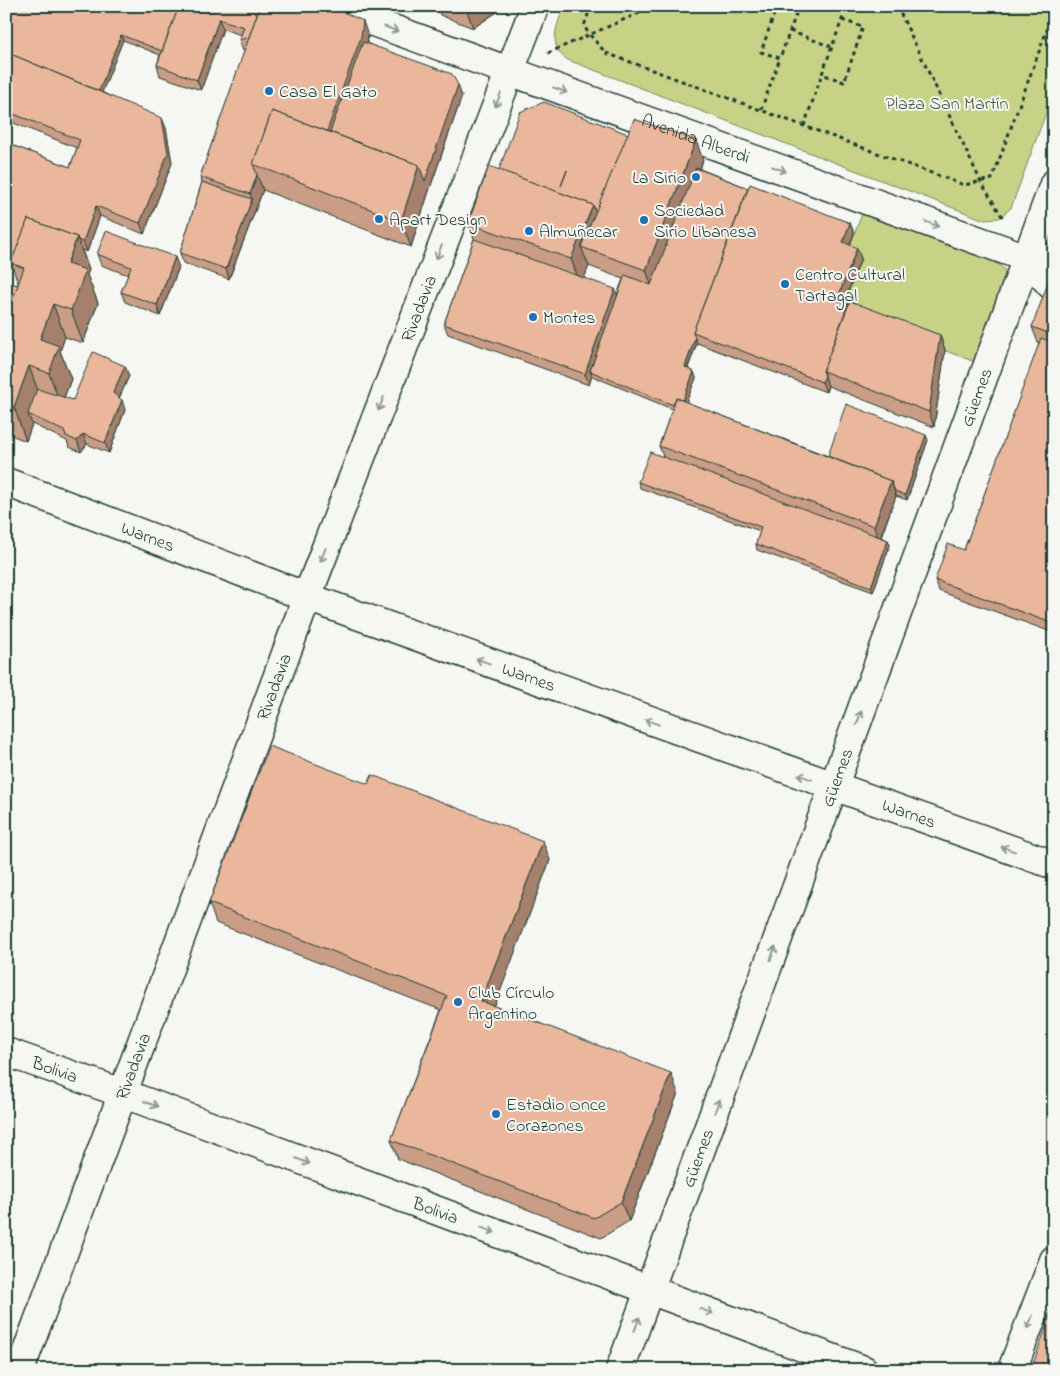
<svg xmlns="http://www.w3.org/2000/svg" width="1060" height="1376" viewBox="0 0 1060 1376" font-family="'Indie Flower',sans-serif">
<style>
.green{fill:#c7d286;stroke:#73885d}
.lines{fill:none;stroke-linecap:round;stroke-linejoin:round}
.street-casing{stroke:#1f3d34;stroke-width:31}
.secondary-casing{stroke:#1f3d34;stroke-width:31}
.path{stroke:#1f3d34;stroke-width:3;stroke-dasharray:4 4;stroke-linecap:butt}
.street{stroke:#f6f6f2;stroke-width:28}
.secondary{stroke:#f6f6f2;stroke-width:28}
.wall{fill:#c99d86;stroke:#1f3d34;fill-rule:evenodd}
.shaded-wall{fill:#a4806d;stroke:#1f3d34}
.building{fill:#eab79c;stroke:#1f3d34;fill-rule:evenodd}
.oneway{stroke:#8a9a93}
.poi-dot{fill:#1f6fb2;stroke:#f6f6f2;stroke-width:2}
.labels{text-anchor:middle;stroke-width:4;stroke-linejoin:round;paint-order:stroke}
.poi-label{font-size:18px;fill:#1f3d34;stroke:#f6f6f2;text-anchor:start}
.park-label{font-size:18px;fill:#415b44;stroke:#f6f6f2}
.street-label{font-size:18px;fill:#1f3d34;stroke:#f6f6f2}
</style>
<rect width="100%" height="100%" fill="#f6f6f2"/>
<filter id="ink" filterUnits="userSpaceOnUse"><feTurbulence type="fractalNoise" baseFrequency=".02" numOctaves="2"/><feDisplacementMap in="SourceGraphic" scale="10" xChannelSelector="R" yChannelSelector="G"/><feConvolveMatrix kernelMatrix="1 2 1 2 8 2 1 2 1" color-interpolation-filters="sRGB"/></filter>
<g filter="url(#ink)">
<g class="green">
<path d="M564,6H1054V91L1011,208L999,218L982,219L568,60C565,58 561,55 559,52C550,39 559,20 564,6Z"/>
<path d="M862,214L985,258L1001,266L1007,273L980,364L841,311L861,259L847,253Z"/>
</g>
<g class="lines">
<g class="street-casing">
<g id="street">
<path d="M1027,258L1054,260"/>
<path id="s1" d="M6,482L307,597L1054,865"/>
<path id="s2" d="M6,1052L122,1093L864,1370"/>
<path id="s3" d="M20,1370L307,597L535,6"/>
<path id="s4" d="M620,1370L1054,184"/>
<path d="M1012,1370L1054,1260"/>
</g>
</g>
<g class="secondary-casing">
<g id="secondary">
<path id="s5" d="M329,6L1027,258L1051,285L1054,286"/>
</g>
</g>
<g class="path">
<path d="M591,6L584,26L589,34L606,53L964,185L992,179L1054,11"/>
<path d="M777,6L761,52L780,58L799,6"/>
<path d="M897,6L981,182L1003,218"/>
<path d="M842,20L863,27L844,82L822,74L847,6"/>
<path d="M790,31L832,47"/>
<path d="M548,53L655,6"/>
<path d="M761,110L780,58"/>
<path d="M804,126L822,74"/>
</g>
<use href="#street" class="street"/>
<use href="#secondary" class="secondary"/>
</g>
<g class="wall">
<path d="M6,6H330L368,36L367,43L462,96L429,191L411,247L263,190L229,279L183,263L180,253L202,182L200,177L245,50L243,51L239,40L241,35L223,29L201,90L160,76L157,65L160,55L123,40L102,92L166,128L172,163L144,234L100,216L87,252L82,250L89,270L87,275L98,303L83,343L65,337L60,351L71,379L64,398L73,400L129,376L119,398L125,410L109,453L87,444L81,452L69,447L67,441L32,424L26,441L6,433V282L18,285V283L11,263L12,262L6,261V143L70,167L77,148L6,120Z"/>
<path d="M430,6H499L497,12L473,28L440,15L438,9Z"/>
<path d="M628,134L703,160L700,169L748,188L850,223L854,233L850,245L861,258L844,303L940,335L945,350L934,427L828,386L826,392L697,343L688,368L694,372L696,378L686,402L828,456L928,440L907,500L896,496L881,537L888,540L890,545L873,592L757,550L756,544L760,531L640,488L638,482L663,456L659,446L672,409L592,376L589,385L448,334L444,324L474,239L468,223L499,170ZM589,266L623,279L617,295L584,278Z"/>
<path d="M97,254L179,267L160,316L125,302L121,292L128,275L101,265Z"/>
<path d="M1054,282V633L939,591L935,580L964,550L1039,345L1032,327Z"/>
<path d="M550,860L494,1006L678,1093L629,1221L601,1238L398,1159L391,1140L441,1010L216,923L209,903Z"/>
</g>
<g class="shaded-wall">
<path d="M469,6H499L497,12L473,28L466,8Z"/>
<path d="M219,19L223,29L201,90L197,80Z"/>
<path d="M363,21L368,36L366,52L332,147L323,140Z"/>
<path d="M121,35L123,40L99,100L97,95Z"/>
<path d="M458,85L462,96L429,191L411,247L401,221L419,165Z"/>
<path d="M162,118L166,128L172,163L144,234L140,223Z"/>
<path d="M696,140L703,160L653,290L646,270Z"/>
<path d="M257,175L263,190L229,279L226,269L252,199L250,194Z"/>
<path d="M593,205L599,221L581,247L589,266L581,286L571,259Z"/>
<path d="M96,206L100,216L87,252L83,242Z"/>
<path d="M850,223L854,233L847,253L843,242Z"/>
<path d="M77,237L89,270L87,275L98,303L83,343L71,310L67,264Z"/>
<path d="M857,248L861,258L841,311L837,300Z"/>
<path d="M175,257L179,267L160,316L157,305Z"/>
<path d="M615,289L619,299L590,371L592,376L589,385L585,374Z"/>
<path d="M53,304L65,337L60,351L71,379L61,406L49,373L40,339Z"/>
<path d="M940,335L945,350L934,427L929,412Z"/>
<path d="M695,338L697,343L686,372L685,367Z"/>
<path d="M29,366L41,399L28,414L32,424L26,441L14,407Z"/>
<path d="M125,366L129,376L117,403L113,393Z"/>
<path d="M694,372L696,378L682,413L680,408Z"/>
<path d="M825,376L828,386L826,392L822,382Z"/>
<path d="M122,400L125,410L109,453L105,443Z"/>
<path d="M83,434L87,444L81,452L77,441Z"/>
<path d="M926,435L928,440L907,500L905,495Z"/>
<path d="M891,481L896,496L879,541L874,526Z"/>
<path d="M888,540L890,545L873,592L871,587Z"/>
<path d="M543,841L550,860L489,1021L481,1001Z"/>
<path d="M671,1073L678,1093L629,1221L621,1202Z"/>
</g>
<g class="building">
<path d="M6,6H179L162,51L121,35L99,91L6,52Z"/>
<path d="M179,6H260L249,37L239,40L244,27L219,19L197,80L157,65Z"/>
<path d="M260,6H330L363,21L361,37L327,131L272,111L253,164L257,175L250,194L200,177Z"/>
<path d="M460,6H469L466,8Z"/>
<path d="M363,42L452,74L458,85L425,181L419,165L330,132Z"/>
<path d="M6,52L162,118L168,153L140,223L96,206L83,242L78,240L77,237L28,219L15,254L6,251V143L70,167L80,140L6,111Z"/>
<path d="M544,102L628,134L596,212L593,205L499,170L520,112ZM567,170V171L561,186Z"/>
<path d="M272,111L419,165L401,221L253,164Z"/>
<path d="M634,119L696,140L646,270L581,247Z"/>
<path d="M489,166L593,205L571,259L468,223Z"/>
<path d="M696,168L748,188L693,332L695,338L685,367L694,372L683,400L676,398L673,405L590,371L625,275L651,285Z"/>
<path d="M202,182L252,199L226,269L180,253Z"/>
<path d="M750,184L850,223L843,242L857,248L837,300L848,304L823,371L825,376L822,382L693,332Z"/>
<path d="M28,219L77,237L67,264L86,270L71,310L53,304L40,339L59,346L49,373L29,366L14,407L6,405V317L24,268L11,263Z"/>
<path d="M106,231L175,257L157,305L121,292L131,267L97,254Z"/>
<path d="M474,239L615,289L585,374L444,324Z"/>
<path d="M1049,280L1054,282V335L1032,327Z"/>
<path d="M6,282L18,285L6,317Z"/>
<path d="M850,301L940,335L929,412L823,371Z"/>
<path d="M1041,338L1054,343V428L1052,434H1054V624L935,580L948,544L964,550Z"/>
<path d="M93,352L125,366L113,393L122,400L105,443L83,434L77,441L66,436L64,431L28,414L37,389L73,400Z"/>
<path d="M676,398L891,481L874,526L659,446Z"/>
<path d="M846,404L926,435L905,495L895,491L891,481L828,456Z"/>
<path d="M650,452L888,540L871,587L756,544L761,527L638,482Z"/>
<path d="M269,746L368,784L372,775L543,841L481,1001L671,1073L621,1202L594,1218L391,1140L447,996L209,903Z"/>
<path d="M1054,1305V1370H1031Z"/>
</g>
<defs><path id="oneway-shaft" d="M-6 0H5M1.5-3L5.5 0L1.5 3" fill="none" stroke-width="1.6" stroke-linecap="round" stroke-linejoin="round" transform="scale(1.25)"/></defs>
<g class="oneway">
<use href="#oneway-shaft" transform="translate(391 29) rotate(20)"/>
<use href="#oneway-shaft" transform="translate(560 90) rotate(20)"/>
<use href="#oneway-shaft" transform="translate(498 100) rotate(111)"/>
<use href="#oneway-shaft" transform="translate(779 169) rotate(20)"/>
<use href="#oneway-shaft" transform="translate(932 224) rotate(20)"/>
<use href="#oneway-shaft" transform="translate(439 252) rotate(111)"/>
<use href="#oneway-shaft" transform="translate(381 404) rotate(111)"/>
<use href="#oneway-shaft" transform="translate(323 555) rotate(111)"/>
<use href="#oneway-shaft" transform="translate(483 661) rotate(-160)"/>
<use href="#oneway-shaft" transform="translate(859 718) rotate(-70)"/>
<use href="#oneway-shaft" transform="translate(652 722) rotate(-160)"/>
<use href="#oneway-shaft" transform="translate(805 777) rotate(-160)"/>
<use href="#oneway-shaft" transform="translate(1008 849) rotate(-160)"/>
<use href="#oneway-shaft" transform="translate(773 953) rotate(-70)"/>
<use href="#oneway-shaft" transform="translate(151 1104) rotate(21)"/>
<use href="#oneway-shaft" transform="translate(717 1106) rotate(-70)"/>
<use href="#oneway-shaft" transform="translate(303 1161) rotate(21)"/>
<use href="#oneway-shaft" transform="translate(488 1230) rotate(21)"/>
<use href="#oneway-shaft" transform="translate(706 1311) rotate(20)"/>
<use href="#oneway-shaft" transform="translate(1030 1322) rotate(111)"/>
<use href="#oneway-shaft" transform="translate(637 1324) rotate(-70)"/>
</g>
</g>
<g class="poi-dot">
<circle cx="269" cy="91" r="5"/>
<circle cx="696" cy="177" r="5"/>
<circle cx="379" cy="219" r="5"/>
<circle cx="644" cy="220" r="5"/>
<circle cx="529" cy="231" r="5"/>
<circle cx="785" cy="284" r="5"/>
<circle cx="533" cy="317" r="5"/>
<circle cx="458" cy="1002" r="5"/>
<circle cx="496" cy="1114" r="5"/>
</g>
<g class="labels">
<g class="poi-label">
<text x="279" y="97">Casa El Gato</text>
<text x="686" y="183" text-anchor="end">La Sirio</text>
<text x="654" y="216">Sociedad<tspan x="654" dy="21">Sirio Libanesa</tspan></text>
<text x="389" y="225">Apart Design</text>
<text x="539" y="237">Almuñecar</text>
<text x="795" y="280">Centro Cultural<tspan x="795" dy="21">Tartagal</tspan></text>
<text x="543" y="323">Montes</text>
<text x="468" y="998">Club Círculo<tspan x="468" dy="21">Argentino</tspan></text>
<text x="506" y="1110">Estadio Once<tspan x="506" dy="21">Corazones</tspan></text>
</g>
<g class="park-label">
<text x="947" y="109">Plaza San Martín</text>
</g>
<g class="street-label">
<text dy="6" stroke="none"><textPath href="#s5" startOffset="390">Avenida Alberdi</textPath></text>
<text dy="6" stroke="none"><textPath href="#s3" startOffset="1134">Rivadavia</textPath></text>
<text dy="6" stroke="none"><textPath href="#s4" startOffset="1036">Güemes</textPath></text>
<text dy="6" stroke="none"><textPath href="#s1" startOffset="152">Warnes</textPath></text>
<text dy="6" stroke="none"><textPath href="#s1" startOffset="558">Warnes</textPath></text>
<text dy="6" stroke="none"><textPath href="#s3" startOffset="729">Rivadavia</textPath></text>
<text dy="6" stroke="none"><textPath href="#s4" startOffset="631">Güemes</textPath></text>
<text dy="6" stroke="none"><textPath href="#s1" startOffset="962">Warnes</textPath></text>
<text dy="6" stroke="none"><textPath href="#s3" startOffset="324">Rivadavia</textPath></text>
<text dy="6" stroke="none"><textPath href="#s2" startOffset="52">Bolivia</textPath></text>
<text dy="6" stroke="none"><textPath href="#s4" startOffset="226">Güemes</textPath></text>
<text dy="6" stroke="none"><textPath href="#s2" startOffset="458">Bolivia</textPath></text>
</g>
</g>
<rect width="1060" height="1376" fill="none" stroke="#f6f6f2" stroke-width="25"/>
<rect x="12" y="12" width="1035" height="1351" fill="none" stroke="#1f3d34" stroke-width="2" filter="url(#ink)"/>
</svg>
